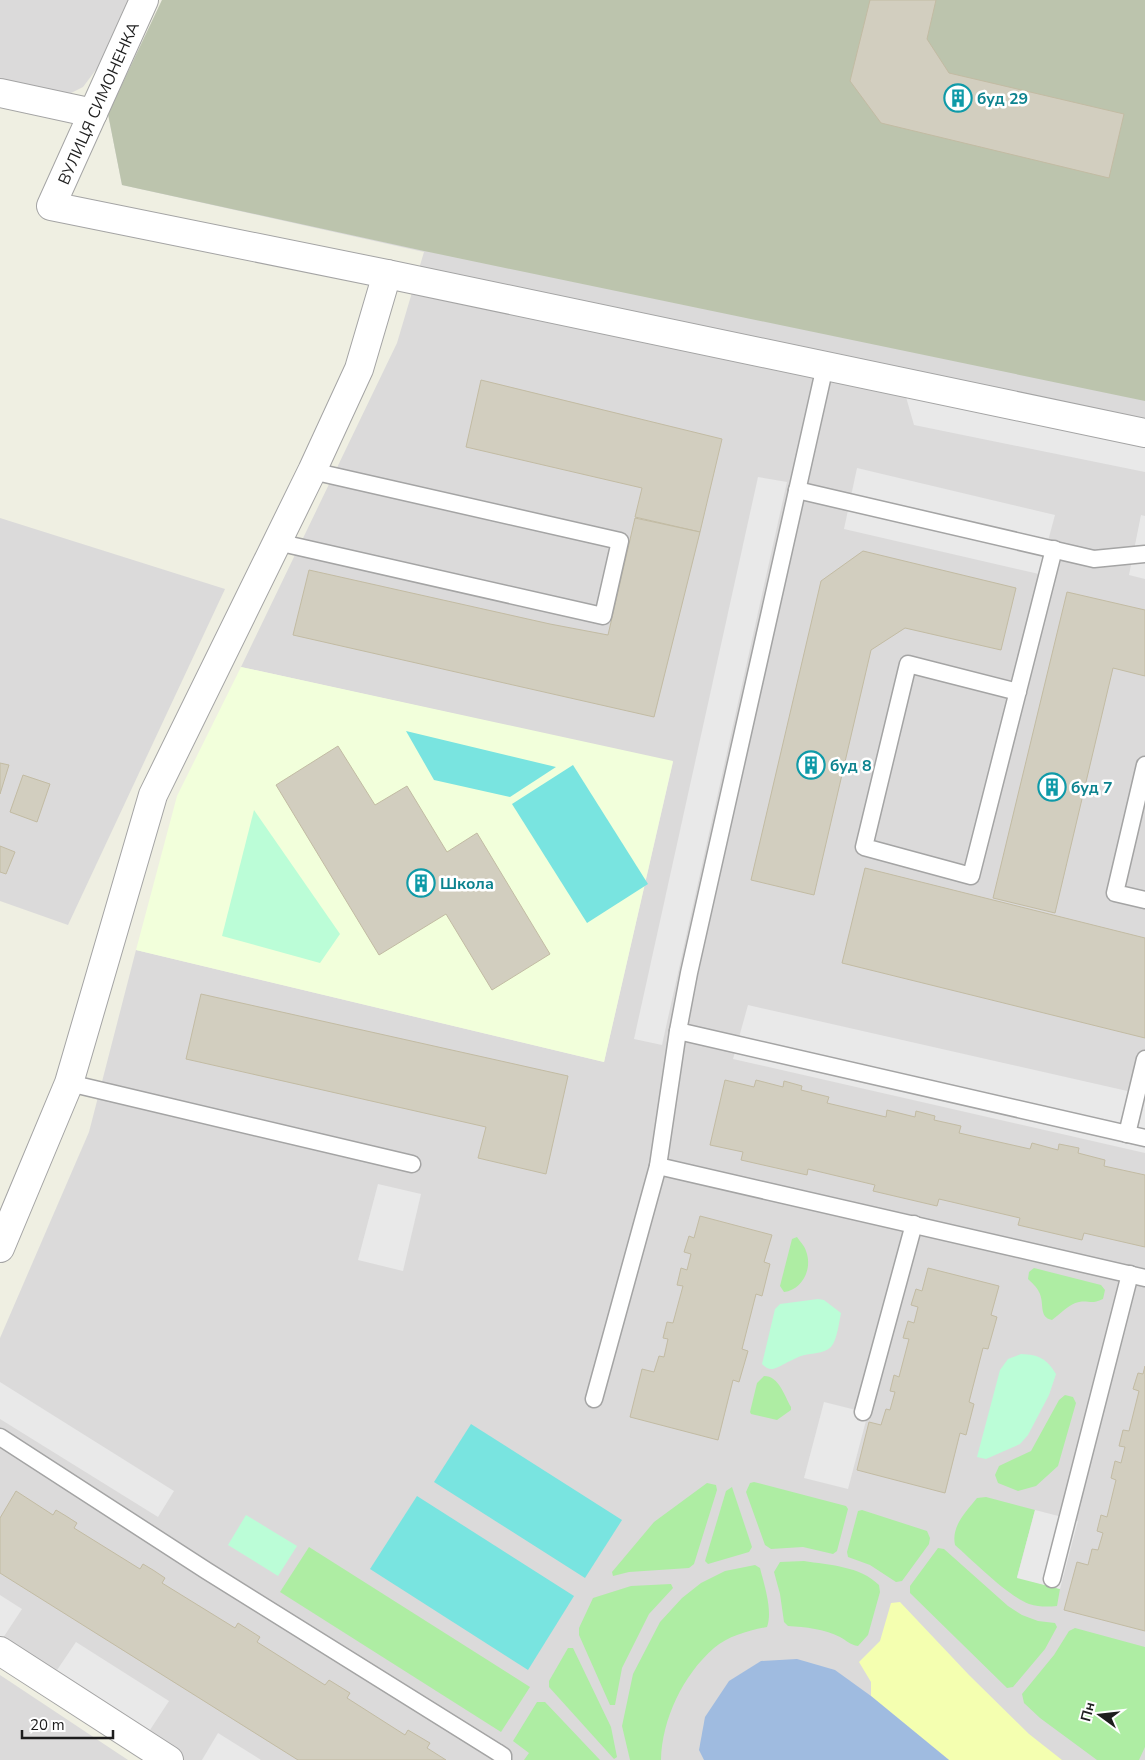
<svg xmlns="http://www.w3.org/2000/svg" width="1145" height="1760" viewBox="0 0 1145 1760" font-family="'Nunito Sans',sans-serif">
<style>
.residential{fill:#dbdada}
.education{fill:#f2ffdb}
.construction{fill:#bcc4ad}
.grass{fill:#aeeda3}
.sand{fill:#f4ffb0}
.park{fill:#bbfdd7}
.pitch{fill:#79e4e0}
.parking{fill:#e9e9e9}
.water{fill:#9fbbe0}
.building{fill:#d2cebf;stroke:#c2bba3}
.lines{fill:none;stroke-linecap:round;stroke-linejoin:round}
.service-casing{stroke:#a4a4a4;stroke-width:19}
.minor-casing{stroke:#a4a4a4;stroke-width:30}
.service{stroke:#fff;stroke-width:16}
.minor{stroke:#fff;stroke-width:28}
.labels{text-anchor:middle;stroke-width:5;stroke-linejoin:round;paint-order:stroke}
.culture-label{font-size:16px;font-weight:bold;fill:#0d838f;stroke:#fff;text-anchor:start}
.street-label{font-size:16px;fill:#1d1d1d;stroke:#fff}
</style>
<rect width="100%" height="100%" fill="#efefe2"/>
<g class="residential">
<path d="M0,0H130L101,63L83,87L61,98L0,86Z"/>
<path d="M162,0H1145V1760H172L0,1641V1338L89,1132L136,950L604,1062L673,762L241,667L397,343L424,252L122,185L108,114Z"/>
<path d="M0,518L225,589L68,925L0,901Z"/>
<path d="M0,1675L128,1760H0Z"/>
</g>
<path class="education" d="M241,667L673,761L604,1062L136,950L177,796Z"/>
<path class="construction" d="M162,0H1145V401L424,251L122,185L108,114Z"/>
<g class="grass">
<path d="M797,1237C800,1242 805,1246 806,1251C813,1269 802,1290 784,1292L780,1286L792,1239Z"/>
<path d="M1034,1268L1101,1285L1105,1290L1103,1299C1090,1305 1090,1300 1079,1302C1069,1304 1060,1314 1052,1320C1038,1317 1045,1303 1039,1292C1037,1287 1032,1283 1028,1279L1029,1272Z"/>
<path d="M764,1376C779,1376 784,1395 791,1407V1410L777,1420L751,1414L750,1412L757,1383Z"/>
<path d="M1065,1395L1073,1397L1076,1403L1058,1466L1036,1486L1018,1491L998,1483L995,1475L999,1466L1031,1451L1059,1400Z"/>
<path d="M754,1482L846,1506L848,1509L837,1551L833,1554L803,1547L771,1549L765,1545L746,1492L750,1483Z"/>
<path d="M707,1483L716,1485L717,1490L694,1564L689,1568L629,1572L613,1576L612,1572L654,1522Z"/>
<path d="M732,1487L752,1547L749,1552L708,1564L705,1561L726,1491Z"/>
<path d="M986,1497L1035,1510L1017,1577L1060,1589L1057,1606C1047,1607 1039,1607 1029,1604C1008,1596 973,1561 955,1545C951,1526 966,1512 977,1498Z"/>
<path d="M862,1510L927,1531L930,1538L929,1544L902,1581L896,1582L870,1565L848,1557L847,1552L858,1511Z"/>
<path d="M309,1547L530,1687L501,1732L280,1592Z"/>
<path d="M938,1548L944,1549L1008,1606L1022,1615L1038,1621L1055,1623L1057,1627L1045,1649L1013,1687L1007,1688L910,1593V1586Z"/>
<path d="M804,1561C829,1565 860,1566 879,1585L880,1592L868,1635L858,1646C850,1645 846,1640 840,1637C824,1629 806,1627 788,1626L784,1622L780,1594L774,1572L780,1562Z"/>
<path d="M755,1565L760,1568C764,1584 773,1611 767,1627C750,1630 728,1636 714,1648C683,1675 662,1719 661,1760H630L622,1726L633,1674L660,1622L682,1598L701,1583L725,1571Z"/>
<path d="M671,1584L673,1588L649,1614L622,1668L615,1705H610L579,1635V1628L593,1598L631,1586Z"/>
<path d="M1075,1628L1145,1647V1747L1139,1760H1097L1040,1718L1024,1703L1022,1694L1054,1655L1069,1631Z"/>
<path d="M568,1648H573L611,1727L617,1757L614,1759L549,1687V1681Z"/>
<path d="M537,1702H545L600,1760H524L529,1753L513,1741Z"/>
</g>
<path class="sand" d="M900,1602L969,1675L1029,1734L1062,1760H949L871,1696V1682L859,1662L880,1641L891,1603Z"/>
<g class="park">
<path d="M254,810L340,934L320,963L222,936Z"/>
<path d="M818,1299L824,1300L841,1313C839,1323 837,1340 831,1347C824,1354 810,1353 801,1356C794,1358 777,1369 772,1369C768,1369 765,1367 762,1364L775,1309L780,1304Z"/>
<path d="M1021,1354C1039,1355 1046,1358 1056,1374L1049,1395L1028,1435L1020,1444L986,1459L977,1457L1000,1370L1008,1359Z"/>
<path d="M246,1515L297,1546L278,1576L228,1545Z"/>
</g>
<g class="pitch">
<path d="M406,731L556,767L510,797L434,780Z"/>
<path d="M573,765L648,884L587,923L512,804Z"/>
<path d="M471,1424L622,1520L585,1578L434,1482Z"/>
<path d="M417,1496L574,1596L528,1670L370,1569Z"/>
</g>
<g class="parking">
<path d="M904,390L1145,441V472L914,425Z"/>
<path d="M857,468L1055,515L1039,574L844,529Z"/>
<path d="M758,477L787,482L662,1045L634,1039Z"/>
<path d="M1141,515L1145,516V579L1129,575Z"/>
<path d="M748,1005L1145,1095V1153L733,1059Z"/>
<path d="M378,1184L421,1194L403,1271L358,1260Z"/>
<path d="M0,1382L174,1491L158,1517L0,1419Z"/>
<path d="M824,1402L868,1413L848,1489L804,1478Z"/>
<path d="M1035,1510L1078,1521L1060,1589L1017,1578Z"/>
<path d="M0,1595L22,1609L3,1638L0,1636Z"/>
<path d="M76,1642L169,1701L150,1730L57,1670Z"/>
<path d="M218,1733L261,1760H202Z"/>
</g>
<path class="water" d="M797,1659L835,1670L871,1696L949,1760H704L699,1750L705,1717L729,1681L761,1661Z"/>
<g class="building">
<path d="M870,0H936L927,39L949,73L1124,114L1109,178L881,123L850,81Z"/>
<path d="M481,380L722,439L700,532L635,517L642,488L466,447Z"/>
<path d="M635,518L700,532L654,717L293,635L309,570L550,624L608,635Z"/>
<path d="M863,551L1016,588L1001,650L905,628L871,650L814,895L751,880L821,581Z"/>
<path d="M1067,592L1145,610V676L1113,668L1055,913L993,898Z"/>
<path d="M338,746L375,805L407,786L447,852L477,833L550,954L492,990L446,914L379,955L276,785Z"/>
<path d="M0,763L9,765L0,794Z"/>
<path d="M23,775L50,784L37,822L10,812Z"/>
<path d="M0,846L15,852L6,874L0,872Z"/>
<path d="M865,868L1145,938V1038L842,963Z"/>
<path d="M201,994L568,1076L546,1174L478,1158L486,1127L186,1059Z"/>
<path d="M725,1080L754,1087L756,1080L783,1087L784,1081L802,1086L801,1090L829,1097L827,1103L886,1117L887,1110L915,1117L916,1111L935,1116L934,1120L961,1126L959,1133L1030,1149L1032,1143L1058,1150L1059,1144L1079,1148L1078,1153L1105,1160L1104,1166L1145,1175V1247L1084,1233L1082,1240L1018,1225L1020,1218L939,1199L937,1206L873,1191L875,1185L808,1169L807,1175L741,1160L743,1152L710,1145Z"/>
<path d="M700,1216L772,1235L764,1262L770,1264L762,1296L756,1294L742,1349L748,1351L739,1382L733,1380L718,1440L630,1417L642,1369L654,1372L659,1356L664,1357L668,1339L663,1338L667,1322L673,1323L683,1286L677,1285L681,1268L687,1270L691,1254L684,1252L689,1236L694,1238Z"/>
<path d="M928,1268L999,1286L991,1315L997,1317L988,1349L983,1348L969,1402L974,1404L966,1435L960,1433L945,1493L857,1470L869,1422L881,1425L886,1409L890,1410L895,1392L890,1391L894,1375L899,1377L909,1339L903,1338L908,1321L914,1323L918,1307L911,1305L916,1289L922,1291Z"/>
<path d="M1145,1366V1631L1064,1610L1077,1562L1088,1565L1092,1549L1098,1550L1103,1533L1097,1531L1101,1515L1107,1517L1116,1480L1111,1478L1115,1461L1121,1463L1125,1447L1119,1446L1123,1430L1129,1431L1139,1391L1133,1389L1138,1373L1143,1374Z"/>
<path d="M16,1491L53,1515L56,1510L66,1516L77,1523L74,1528L140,1569L143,1564L153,1570L165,1578L162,1583L235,1628L238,1623L260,1637L257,1642L325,1685L329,1680L350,1693L347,1698L405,1735L408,1730L430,1743L427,1748L446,1760H298L0,1573V1518Z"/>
</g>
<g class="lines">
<g class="service-casing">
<g id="service">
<path d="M797,490L1094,559L1145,554"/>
<path d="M277,542L603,616L620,541L312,471"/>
<path d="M1018,692L908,664L864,847L971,876L1054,549"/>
<path d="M1145,765L1115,893L1145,900"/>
<path d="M678,1031L1145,1138"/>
<path d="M69,1083L412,1164"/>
<path d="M1127,1134L1145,1059"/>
<path d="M658,1166L1145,1278"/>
<path d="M594,1399L658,1166L678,1031L689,973L825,366"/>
<path d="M863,1412L914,1224"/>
<path d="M0,1437L207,1571L497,1752L503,1756V1760"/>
<path d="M1052,1579L1130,1274"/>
</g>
</g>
<g class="minor-casing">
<g id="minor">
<path d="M144,0L51,206L387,274L1145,433"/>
<path d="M0,93L93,113"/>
<path d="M0,1248L69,1083L153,795L312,471L359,369L387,274"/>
<path d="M0,1651L169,1760"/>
</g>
</g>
<use href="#service" class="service"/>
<use href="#minor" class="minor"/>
</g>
<defs>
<g id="building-ring" transform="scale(1.4375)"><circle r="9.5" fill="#fff" stroke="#0f9aa8" stroke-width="1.5"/><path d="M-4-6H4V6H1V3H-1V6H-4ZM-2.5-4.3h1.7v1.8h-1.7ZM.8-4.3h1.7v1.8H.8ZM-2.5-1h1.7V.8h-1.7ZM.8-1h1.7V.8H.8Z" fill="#0f9aa8"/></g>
</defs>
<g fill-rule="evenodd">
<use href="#building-ring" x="958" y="98"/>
<use href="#building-ring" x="811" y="765"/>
<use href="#building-ring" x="1052" y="787"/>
<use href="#building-ring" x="421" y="883"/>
</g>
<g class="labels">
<g class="culture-label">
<text x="977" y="104">буд 29</text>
<text x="830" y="771">буд 8</text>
<text x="1071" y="793">буд 7</text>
<text x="440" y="889">Школа</text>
</g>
<g class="street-label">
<text transform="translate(98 103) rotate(-66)" y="6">ВУЛИЦЯ СИМОНЕНКА</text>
</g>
</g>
<g transform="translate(1100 1715) rotate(285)" stroke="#ffffff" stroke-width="4" paint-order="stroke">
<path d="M0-4L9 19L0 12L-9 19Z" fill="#1d1d1d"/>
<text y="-8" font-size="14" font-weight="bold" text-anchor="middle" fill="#1d1d1d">Пн</text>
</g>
<path d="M22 1730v8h91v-8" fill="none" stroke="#1d1d1d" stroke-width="2.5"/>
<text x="30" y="1730" font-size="15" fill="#1d1d1d" stroke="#ffffff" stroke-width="4" paint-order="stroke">20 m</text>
</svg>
